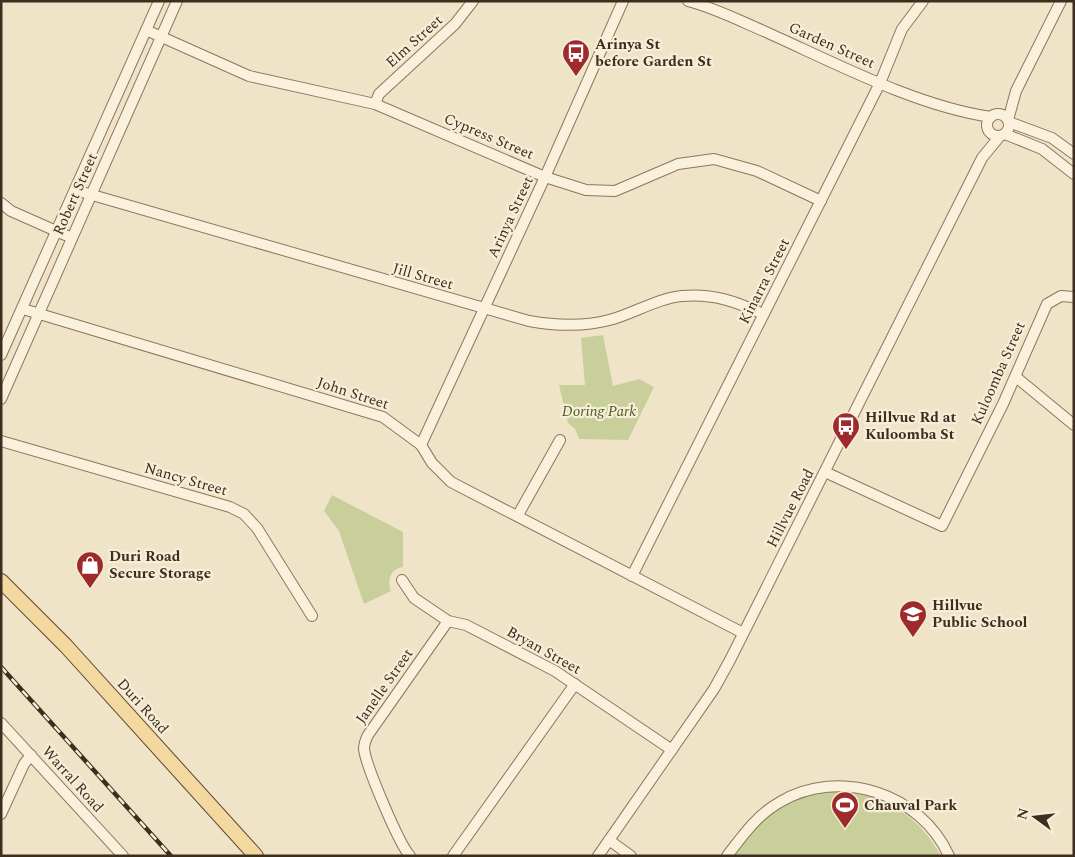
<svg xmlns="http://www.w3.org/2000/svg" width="1075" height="857" viewBox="0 0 1075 857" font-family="Spectral,serif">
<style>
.green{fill:#c9cf9b}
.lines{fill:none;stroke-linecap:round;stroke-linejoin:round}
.minor-casing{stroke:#8d765c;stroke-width:12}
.major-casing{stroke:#5b4430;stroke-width:16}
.minor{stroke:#faf1dc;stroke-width:10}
.major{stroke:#f3d9a0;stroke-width:14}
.rail-casing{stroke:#3d2e20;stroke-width:4.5}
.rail{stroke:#f7eed8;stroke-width:2.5;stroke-dasharray:8;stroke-linecap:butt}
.labels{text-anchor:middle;stroke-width:4.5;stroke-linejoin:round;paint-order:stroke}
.street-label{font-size:15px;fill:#3d2e20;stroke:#f7eed8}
.poi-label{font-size:15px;font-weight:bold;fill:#3d2e20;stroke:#f7eed8;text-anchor:start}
.park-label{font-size:15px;font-style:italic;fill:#4d5a26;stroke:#f7eed8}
</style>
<rect width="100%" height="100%" fill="#f0e4c8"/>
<g class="green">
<path d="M603,335L613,386L639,379L654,387L628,440L579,439L575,429L568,423L559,385H585L581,338Z"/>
<path d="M332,495L403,532V567C390,569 387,580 391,591L364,604L339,531L324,511Z"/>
<path d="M851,791C891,800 921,819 941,856H728C747,833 768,808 796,797C813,790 833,792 851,791Z"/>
</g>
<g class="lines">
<g class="minor-casing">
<g id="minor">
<path d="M688,1C715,8 740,21 766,32C835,63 916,106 991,117"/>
<path d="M146,30L249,76L375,104L545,177L586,190L615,191L678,164L714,159L757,171L821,201"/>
<path d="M375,104L379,94L455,24L473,1"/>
<circle cx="998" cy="125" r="11"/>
<path d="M1008,120L1016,91L1061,1"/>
<path d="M1009,122L1052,138L1074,154"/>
<path d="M1005,134L1042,149L1074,174"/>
<path d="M75,190L529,321C557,326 586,327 613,319C636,312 659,298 682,296C713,293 737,302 763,314"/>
<path d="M1,203L11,211L72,238"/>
<path d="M23,309L383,417L421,445L432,463L451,482L743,633"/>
<path d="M1,355L159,1"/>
<path d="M1016,377L1074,425"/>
<path d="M1,399L177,1"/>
<path d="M1,441L230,507L244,514L257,528L312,616"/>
<path d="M421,445L545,177L623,1"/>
<path d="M825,472L942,526L1003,404L1047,304L1061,296L1074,297"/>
<path d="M518,515L560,440"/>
<path d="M632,576L880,83L902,29L923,1"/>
<path d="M402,580L414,598L448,621L466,625L555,671L672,750"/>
<path d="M1,723L123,856"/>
<path d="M1,814L24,764L31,755"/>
<path d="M609,840L631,856"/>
<path d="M410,856C399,844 366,766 364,749C364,744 366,739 368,735L448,621"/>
<path d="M453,856L575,684"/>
<path d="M598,856L714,689L730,660L982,158L1000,136"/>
<path d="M727,856C743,835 757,815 780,802C839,767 921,793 949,856"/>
</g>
</g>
<g class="major-casing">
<path id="major" d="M1,581L66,646L256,856"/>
</g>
<use href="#minor" class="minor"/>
<use href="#major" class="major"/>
<g class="rail-casing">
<path id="rail" d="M1,667L171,856"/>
</g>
<use href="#rail" class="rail"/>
</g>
<defs>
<g id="bus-pin" transform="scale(1.4375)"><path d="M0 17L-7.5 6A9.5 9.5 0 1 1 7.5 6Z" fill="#9e2a2b" stroke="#f7eed8"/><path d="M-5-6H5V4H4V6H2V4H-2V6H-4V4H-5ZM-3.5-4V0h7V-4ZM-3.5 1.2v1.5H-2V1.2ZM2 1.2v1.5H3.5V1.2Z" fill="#fff"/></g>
<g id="shop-pin" transform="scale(1.4375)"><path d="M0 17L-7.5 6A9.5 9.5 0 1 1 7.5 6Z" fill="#9e2a2b" stroke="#f7eed8"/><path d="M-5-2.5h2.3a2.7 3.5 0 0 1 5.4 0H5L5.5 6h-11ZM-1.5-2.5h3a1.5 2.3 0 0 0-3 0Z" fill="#fff"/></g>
<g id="school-pin" transform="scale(1.4375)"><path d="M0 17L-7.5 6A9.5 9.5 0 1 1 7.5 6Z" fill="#9e2a2b" stroke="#f7eed8"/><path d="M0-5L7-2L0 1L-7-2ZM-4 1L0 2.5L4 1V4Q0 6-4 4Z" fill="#fff"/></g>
<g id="stadium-pin" transform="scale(1.4375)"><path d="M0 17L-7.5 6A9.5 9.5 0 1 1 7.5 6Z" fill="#9e2a2b" stroke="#f7eed8"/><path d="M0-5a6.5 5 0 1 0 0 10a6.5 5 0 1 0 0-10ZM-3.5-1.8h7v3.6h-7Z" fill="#fff"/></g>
</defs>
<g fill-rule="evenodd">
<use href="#bus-pin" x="576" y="53"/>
<use href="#bus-pin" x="846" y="426"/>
<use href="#shop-pin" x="90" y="565"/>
<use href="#school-pin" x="913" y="614"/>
<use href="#stadium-pin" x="845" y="805"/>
</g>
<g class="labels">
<g class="street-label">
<text transform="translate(414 41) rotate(-42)" y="5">Elm Street</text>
<text transform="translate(832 45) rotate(24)" y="5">Garden Street</text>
<text transform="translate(489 136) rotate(23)" y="5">Cypress Street</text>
<text transform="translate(75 194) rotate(-66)" y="5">Robert Street</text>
<text transform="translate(510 217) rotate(-65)" y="5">Arinya Street</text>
<text transform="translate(423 276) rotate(16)" y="5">Jill Street</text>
<text transform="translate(764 281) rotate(-63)" y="5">Kinarra Street</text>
<text transform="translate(998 373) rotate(-66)" y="5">Kuloomba Street</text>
<text transform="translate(353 393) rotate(18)" y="5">John Street</text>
<text transform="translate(186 479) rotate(16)" y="5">Nancy Street</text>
<text transform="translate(790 508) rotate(-63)" y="5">Hillvue Road</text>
<text transform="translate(544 650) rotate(29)" y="5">Bryan Street</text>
<text transform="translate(384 686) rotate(-55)" y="5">Janelle Street</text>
<text transform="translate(143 706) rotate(48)" y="5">Duri Road</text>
<text transform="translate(73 779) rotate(48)" y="5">Warral Road</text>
</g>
<g class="poi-label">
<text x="595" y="49">Arinya St<tspan x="595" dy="17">before Garden St</tspan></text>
<text x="865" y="422">Hillvue Rd at<tspan x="865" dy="17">Kuloomba St</tspan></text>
<text x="109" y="561">Duri Road<tspan x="109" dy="17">Secure Storage</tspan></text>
<text x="932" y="610">Hillvue<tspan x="932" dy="17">Public School</tspan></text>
<text x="864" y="810">Chauval Park</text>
</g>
<g class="park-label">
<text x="599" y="416">Doring Park</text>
</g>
</g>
<rect width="1075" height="857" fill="none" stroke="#3d2e20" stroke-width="5"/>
<g transform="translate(1035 817) rotate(285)" stroke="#f7eed8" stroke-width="4" paint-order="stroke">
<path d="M0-4L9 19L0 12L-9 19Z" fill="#3d2e20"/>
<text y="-8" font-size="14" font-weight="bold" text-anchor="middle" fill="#3d2e20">N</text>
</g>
</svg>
